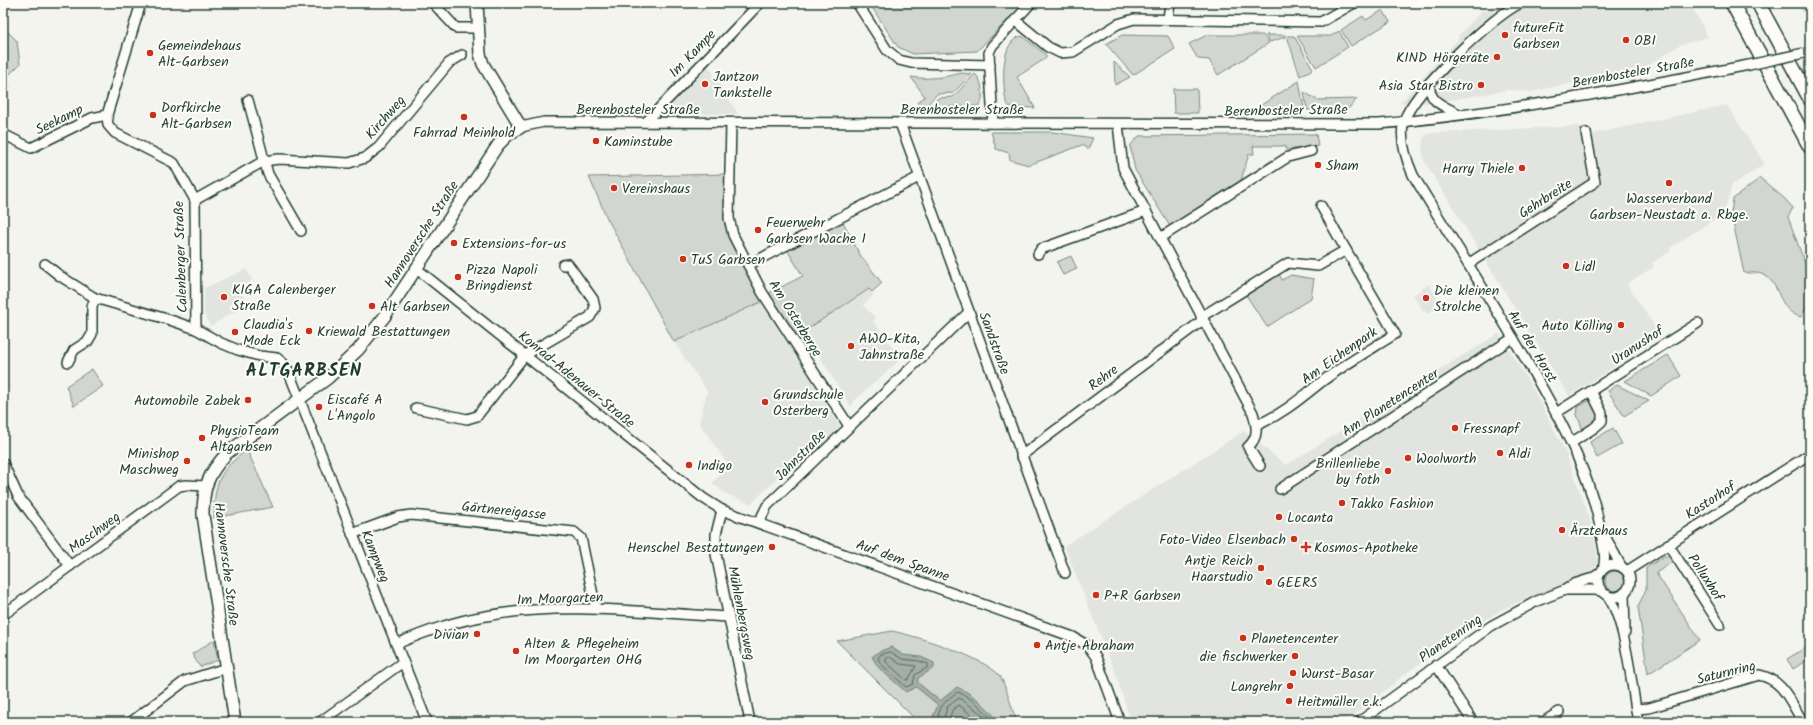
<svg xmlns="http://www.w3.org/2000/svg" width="1813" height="725" viewBox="0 0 1813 725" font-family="Kalam,sans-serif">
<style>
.built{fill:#e2e5df}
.green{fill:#d1d6d1;stroke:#788a82}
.water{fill:#a3aea7;stroke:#6e8179}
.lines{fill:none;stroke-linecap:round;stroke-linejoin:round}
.shore{stroke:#546a62;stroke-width:1}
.minor-casing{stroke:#1f3d34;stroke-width:12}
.major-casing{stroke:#1f3d34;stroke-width:14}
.highway-casing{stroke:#1f3d34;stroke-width:16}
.minor{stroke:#fdfcf7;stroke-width:9}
.major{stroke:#fdfcf7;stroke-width:11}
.highway{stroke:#fdfcf7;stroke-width:13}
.minor-bridge-casing{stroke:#1f3d34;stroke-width:12;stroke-linecap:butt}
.minor-bridge{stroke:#fdfcf7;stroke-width:9}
.poi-dot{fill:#c8321e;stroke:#fdfcf7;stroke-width:1.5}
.labels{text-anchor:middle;stroke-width:4;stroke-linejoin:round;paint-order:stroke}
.poi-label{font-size:14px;fill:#1f3d34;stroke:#fdfcf7;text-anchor:start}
.street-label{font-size:14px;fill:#1f3d34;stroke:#fdfcf7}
.district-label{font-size:18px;font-weight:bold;letter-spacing:1px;fill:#1f3d34;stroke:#fdfcf7}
</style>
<rect width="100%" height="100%" fill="#f4f4ef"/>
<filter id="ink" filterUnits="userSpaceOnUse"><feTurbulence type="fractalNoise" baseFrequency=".025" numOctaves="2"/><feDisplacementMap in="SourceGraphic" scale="8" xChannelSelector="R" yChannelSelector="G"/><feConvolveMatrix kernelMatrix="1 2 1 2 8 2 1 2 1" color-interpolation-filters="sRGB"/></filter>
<g filter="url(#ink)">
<g class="built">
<path d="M1494,3H1690L1708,37L1680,45L1644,68L1531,92L1509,90L1432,103H1400L1459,38L1458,36L1483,10L1486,12Z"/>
<path d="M1797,3H1810V26Z"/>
<path d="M708,65L738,114H671L672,103Z"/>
<path d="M1727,105L1765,164L1732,185L1724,213L1670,248L1671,251L1652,263L1654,267L1627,284L1661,336L1569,396L1424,161L1422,145L1423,138L1430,133L1580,126L1589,164L1597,161L1592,134Z"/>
<path d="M246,269L252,280L239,290L248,303L211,326L204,314V288Z"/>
<path d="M1429,284L1439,301L1436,303L1438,307L1427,314L1425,310L1423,311L1413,295Z"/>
<path d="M869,289L874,295L863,305L876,318L873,321L901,359L854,401L851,407L804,332Z"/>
<path d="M763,301L840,426L817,450L807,449L751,504L726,494L712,483L729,466L699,423L707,391L674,342Z"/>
<path d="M1499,333L1536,394L1566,453L1587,510L1595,537L1598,564L1587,575L1521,601L1501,610L1461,635L1412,669L1345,722H1131L1115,672L1064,546L1244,431L1286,465Z"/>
</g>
<g class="green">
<path d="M869,3H1024L977,51L913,54L898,47Z"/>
<path d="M1383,10L1390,22L1351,46L1341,30L1363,16L1366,20Z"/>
<path d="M3,27L17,41L20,64L4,80L10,87L3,93Z"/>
<path d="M1339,31L1348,47L1316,67L1297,36H1331Z"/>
<path d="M1122,35L1168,36L1175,49L1133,75L1106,44Z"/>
<path d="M1207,35H1263L1269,43L1218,75L1209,60L1198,59L1189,44Z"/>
<path d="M1266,35H1285V37L1270,42Z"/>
<path d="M1022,36L1046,55V58L1017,77L1035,108L1010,107L1006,102C1003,85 999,40 1022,36Z"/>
<path d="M1287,36H1294L1313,69L1300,76Z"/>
<path d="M1114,62L1130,77L1115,85Z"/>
<path d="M962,73L972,74L953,93L937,94L925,107L920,106L917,102L925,97L911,77C928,80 945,77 962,73Z"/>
<path d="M975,74C983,80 984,98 980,106L930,107L938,98L953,97Z"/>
<path d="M1299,81L1304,109L1250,112Z"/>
<path d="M1173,89H1197L1198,113H1174Z"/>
<path d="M1304,92L1317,100L1357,99L1348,109L1307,110Z"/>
<path d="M991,132H1052L1093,138L1088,149L1082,145L1029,165L1010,160L1009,153L996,149Z"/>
<path d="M1316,134L1318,146L1286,150L1285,146H1253L1254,154H1249L1240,184L1171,228L1135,170L1130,146L1139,136Z"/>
<path d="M728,174L725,225L763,301L674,342L607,218L589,177Z"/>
<path d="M1760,178L1785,199L1793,208L1788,217L1810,277V301L1801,317C1775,311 1782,276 1757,273C1753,272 1748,274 1744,273L1731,213L1733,199Z"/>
<path d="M842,220L860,255L882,283L872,292L869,289L797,336L769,293L803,276L786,248Z"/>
<path d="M1071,256L1077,269L1063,275L1057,262Z"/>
<path d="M1279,274L1282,280L1291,275L1314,279L1311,298L1267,327L1246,295Z"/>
<path d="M1668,355L1681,376L1651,396L1625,381Z"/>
<path d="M92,369L103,386L74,406L66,386Z"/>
<path d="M1617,385L1649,401L1624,416L1608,391Z"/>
<path d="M1592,399C1601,416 1599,419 1583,430L1577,415L1578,407Z"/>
<path d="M1613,428L1622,444L1597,458L1590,442Z"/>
<path d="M247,450L273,507L214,518C214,484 218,471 247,450Z"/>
<path d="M1664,556H1668L1672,562L1656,573L1700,640L1648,674L1638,607L1646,589V568Z"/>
<circle cx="1615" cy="581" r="10"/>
<path d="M892,631C917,636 984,657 1000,676C1005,683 1013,712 1017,722H918L837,641Z"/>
<path d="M214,640L218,660L200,667L192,654Z"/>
<path d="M1810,645V658L1793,669L1787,659Z"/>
</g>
<path class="water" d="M891,647L903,655L921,657L934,663V668L918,678V683L940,701L957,687C975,695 987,707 999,722H934L933,716L938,705L916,687L906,692L879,668L872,657L878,652Z"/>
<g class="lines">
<g class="shore">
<path d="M891,652L902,659L919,661L928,664V667L915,675L913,684L906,687L882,665L878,659L880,655Z"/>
<path d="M890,657L900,664L916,666L908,680H906L886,662V659Z"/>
<path d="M938,722C937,708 946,699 958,692C973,698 984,710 994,722"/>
<path d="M943,722L947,707L959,698L982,714L988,722"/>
<path d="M949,722L952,710L959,705L980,722"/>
</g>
<g class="minor-casing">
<g id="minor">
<path d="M141,3L107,115L108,125L115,133L174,163L195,200L196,329"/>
<path d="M433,3L456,28H479"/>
<path d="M857,3L887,50L899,60L911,63L990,65"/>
<path d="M1521,3C1493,15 1413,92 1404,121C1399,138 1406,159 1413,175C1454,243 1498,310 1537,379C1565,428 1594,482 1602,539C1604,549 1606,559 1603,569"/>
<path d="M1168,19L1170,3"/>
<path d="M1015,20L1048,47L1060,53L1073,52L1118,24L1134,19L1321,22L1354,3"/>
<path d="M1430,82C1427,102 1444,106 1459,114"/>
<path d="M248,100L268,174L301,231"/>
<path d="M646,122L760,3"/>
<path d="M731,123L729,218L733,235L762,292L849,426"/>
<path d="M900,123L1065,573"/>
<path d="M993,123L989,53L992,46L1031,3"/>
<path d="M1118,124L1123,168L1253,413C1257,427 1259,437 1248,447L1260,466"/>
<path d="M521,127L544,122L1379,124C1503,113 1626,89 1749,65"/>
<path d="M3,134L31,148L92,118L107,115"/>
<path d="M195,200L264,161L279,159L349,163L365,158L379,147L449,63L462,55"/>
<path d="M1321,206L1346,250"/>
<path d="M1160,238L1288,157L1311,151"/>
<path d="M1038,254L1041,249L1146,211"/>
<path d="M45,264L60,276L95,298L170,320L196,329L221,343L238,350L259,356L277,358L283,363L288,370L427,722"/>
<path d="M1468,264L1595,182L1586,133"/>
<path d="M748,265L919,177"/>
<path d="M417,269L703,498L722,510L1073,637L1088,646L1096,657L1120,722"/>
<path d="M1201,317L1288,263L1318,266L1346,250L1395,334C1370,350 1343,365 1320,383C1300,399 1281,415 1257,425"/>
<path d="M68,362L74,350L88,341L92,334V307L95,298"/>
<path d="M416,408L467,419L477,416L525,355L590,317L595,308L593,299L568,264L563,265"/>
<path d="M1556,413L1698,323"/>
<path d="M1571,443L1594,428L1602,421V413L1591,391"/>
<path d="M1021,456L1203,320"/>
<path d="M3,463L18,496L70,566"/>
<path d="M1280,489L1513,338"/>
<path d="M722,510L716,534V554L750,722"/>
<path d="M759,522L767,506L969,312"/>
<path d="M352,534L398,517L411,515L574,532L581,538L596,609"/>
<path d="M1605,536L1621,566"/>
<path d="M1668,544L1720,625"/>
<circle cx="1614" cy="581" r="16"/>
<path d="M1627,571L1810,454"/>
<path d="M1565,590H1595L1602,591"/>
<path d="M1624,593L1625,632"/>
<path d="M1607,595C1626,620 1632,689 1638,722"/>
<path d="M3,615L179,486L186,485L206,486"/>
<path d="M396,644C425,632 454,621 486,616C565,601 649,613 729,617"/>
<path d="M1436,665L1473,722"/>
<path d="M1636,709L1649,708L1759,675C1784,680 1790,702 1803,722"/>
<path d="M131,722L185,681L226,668"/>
<path d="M320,722L403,662"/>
<path d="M1359,722L1491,626L1537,601L1565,590L1574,584L1593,578L1600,573"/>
<path d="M1543,722L1559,712"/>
</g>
</g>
<g class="major-casing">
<path id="major" d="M235,722L203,515C203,487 208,474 227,453L328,378L358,350L385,316L498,145L508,135L521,127L483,64L480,54L477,3"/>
</g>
<g class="highway-casing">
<g id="highway">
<path d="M1732,3L1810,147"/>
<path d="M1758,3L1810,99"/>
</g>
</g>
<use href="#minor" class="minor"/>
<use href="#major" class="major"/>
<use href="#highway" class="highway"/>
<g class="minor-bridge-casing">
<path id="minor-bridge" d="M1749,65L1804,53"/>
</g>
<use href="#minor-bridge" class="minor-bridge"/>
</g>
</g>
<g class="poi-dot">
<circle cx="1505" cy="35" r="4"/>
<circle cx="1626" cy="40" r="4"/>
<circle cx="150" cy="53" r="4"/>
<circle cx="1497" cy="57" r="4"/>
<circle cx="705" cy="84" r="4"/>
<circle cx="1481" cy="85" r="4"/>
<circle cx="153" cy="115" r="4"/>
<circle cx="464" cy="117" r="4"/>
<circle cx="596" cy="141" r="4"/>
<circle cx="1318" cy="165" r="4"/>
<circle cx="1522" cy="168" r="4"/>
<circle cx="1669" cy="183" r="4"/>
<circle cx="614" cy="188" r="4"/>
<circle cx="758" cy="230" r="4"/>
<circle cx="454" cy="243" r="4"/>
<circle cx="683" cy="259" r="4"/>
<circle cx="1566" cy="266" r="4"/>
<circle cx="458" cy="277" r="4"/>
<circle cx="224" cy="297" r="4"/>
<circle cx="1426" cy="298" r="4"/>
<circle cx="372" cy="306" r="4"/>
<circle cx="1621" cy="325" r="4"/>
<circle cx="309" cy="331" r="4"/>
<circle cx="235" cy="332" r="4"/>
<circle cx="851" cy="346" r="4"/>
<circle cx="248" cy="400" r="4"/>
<circle cx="765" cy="402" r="4"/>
<circle cx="319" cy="407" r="4"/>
<circle cx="1455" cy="428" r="4"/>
<circle cx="202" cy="438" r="4"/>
<circle cx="1500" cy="453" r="4"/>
<circle cx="1408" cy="458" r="4"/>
<circle cx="187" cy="461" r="4"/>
<circle cx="689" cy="465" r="4"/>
<circle cx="1388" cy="471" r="4"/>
<circle cx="1342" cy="503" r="4"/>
<circle cx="1279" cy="517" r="4"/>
<circle cx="1562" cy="530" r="4"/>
<circle cx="1294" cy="539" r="4"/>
<circle cx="772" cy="547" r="4"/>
<path d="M1304 541h4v4h4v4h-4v4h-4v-4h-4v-4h4z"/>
<circle cx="1261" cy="568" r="4"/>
<circle cx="1269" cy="582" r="4"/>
<circle cx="1096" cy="595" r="4"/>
<circle cx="477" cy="634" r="4"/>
<circle cx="1243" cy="638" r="4"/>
<circle cx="1037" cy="645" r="4"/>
<circle cx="516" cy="651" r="4"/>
<circle cx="1295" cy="656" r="4"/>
<circle cx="1293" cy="673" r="4"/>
<circle cx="1290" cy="686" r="4"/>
<circle cx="1289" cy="701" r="4"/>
</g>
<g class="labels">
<g class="poi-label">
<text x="1513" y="32">futureFit<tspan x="1513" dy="16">Garbsen</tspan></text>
<text x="1634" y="45">OBI</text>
<text x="158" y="50">Gemeindehaus<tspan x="158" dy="16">Alt-Garbsen</tspan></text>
<text x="1489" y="62" text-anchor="end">KIND Hörgeräte</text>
<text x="713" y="81">Jantzon<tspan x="713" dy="16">Tankstelle</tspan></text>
<text x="1473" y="90" text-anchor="end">Asia Star Bistro</text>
<text x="161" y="112">Dorfkirche<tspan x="161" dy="16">Alt-Garbsen</tspan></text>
<text x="464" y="137" text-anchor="middle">Fahrrad Meinhold</text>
<text x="604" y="146">Kaminstube</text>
<text x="1326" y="170">Sham</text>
<text x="1514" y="173" text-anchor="end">Harry Thiele</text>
<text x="622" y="193">Vereinshaus</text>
<text x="1669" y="203" text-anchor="middle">Wasserverband<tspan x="1669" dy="16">Garbsen-Neustadt a. Rbge.</tspan></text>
<text x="766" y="227">Feuerwehr<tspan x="766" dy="16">Garbsen Wache 1</tspan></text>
<text x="462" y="248">Extensions-for-us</text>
<text x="691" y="264">TuS Garbsen</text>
<text x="1574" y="271">Lidl</text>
<text x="466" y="274">Pizza Napoli<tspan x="466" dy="16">Bringdienst</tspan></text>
<text x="232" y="294">KIGA Calenberger<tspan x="232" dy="16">Straße</tspan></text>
<text x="1434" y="295">Die kleinen<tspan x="1434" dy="16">Strolche</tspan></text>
<text x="380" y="311">Alt Garbsen</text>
<text x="243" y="329">Claudia's<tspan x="243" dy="16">Mode Eck</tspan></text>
<text x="1613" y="330" text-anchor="end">Auto Kölling</text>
<text x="317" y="336">Kriewald Bestattungen</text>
<text x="859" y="343">AWO-Kita,<tspan x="859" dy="16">Jahnstraße</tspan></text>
<text x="773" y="399">Grundschule<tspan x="773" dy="16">Osterberg</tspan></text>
<text x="327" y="404">Eiscafé A<tspan x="327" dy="16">L'Angolo</tspan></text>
<text x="240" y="405" text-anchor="end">Automobile Zabek</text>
<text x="1463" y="433">Fressnapf</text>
<text x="210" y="435">PhysioTeam<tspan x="210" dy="16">Altgarbsen</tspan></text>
<text x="179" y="458" text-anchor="end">Minishop<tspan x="179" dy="16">Maschweg</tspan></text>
<text x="1508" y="458">Aldi</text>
<text x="1416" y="463">Woolworth</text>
<text x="1380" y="468" text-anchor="end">Brillenliebe<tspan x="1380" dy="16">by foth</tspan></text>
<text x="697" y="470">Indigo</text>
<text x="1350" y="508">Takko Fashion</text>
<text x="1287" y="522">Locanta</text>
<text x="1570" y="535">Ärztehaus</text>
<text x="1286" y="544" text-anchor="end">Foto-Video Elsenbach</text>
<text x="764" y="552" text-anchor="end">Henschel Bestattungen</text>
<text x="1314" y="552">Kosmos-Apotheke</text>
<text x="1253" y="565" text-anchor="end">Antje Reich<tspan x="1253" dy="16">Haarstudio</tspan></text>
<text x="1277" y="587">GEERS</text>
<text x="1104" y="600">P+R Garbsen</text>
<text x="469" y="639" text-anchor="end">Divian</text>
<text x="1251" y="643">Planetencenter</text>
<text x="524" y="648">Alten &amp; Pflegeheim<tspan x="524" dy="16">Im Moorgarten OHG</tspan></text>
<text x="1045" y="650">Antje Abraham</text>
<text x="1287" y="661" text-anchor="end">die fischwerker</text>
<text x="1301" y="678">Wurst-Basar</text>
<text x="1282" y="691" text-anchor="end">Langrehr</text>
<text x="1297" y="706">Heitmüller e.k.</text>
</g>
<g class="street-label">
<text transform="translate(692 53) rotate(-46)" y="5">Im Kampe</text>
<text transform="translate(1633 72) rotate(-10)" y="5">Berenbosteler Straße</text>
<text x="638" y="114">Berenbosteler Straße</text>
<text x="962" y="114">Berenbosteler Straße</text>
<text transform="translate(1286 110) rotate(-1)" y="5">Berenbosteler Straße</text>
<text transform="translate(385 117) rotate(-49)" y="5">Kirchweg</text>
<text transform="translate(59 119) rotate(-26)" y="5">Seekamp</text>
<text transform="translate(1545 198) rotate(-33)" y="5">Gehrbreite</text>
<text transform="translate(421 234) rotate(-57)" y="5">Hannoversche Straße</text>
<text transform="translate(180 257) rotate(-92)" y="5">Calenberger Straße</text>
<text transform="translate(796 318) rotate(58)" y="5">Am Osterberge</text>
<text transform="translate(995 343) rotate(70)" y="5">Sandstraße</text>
<text transform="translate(1637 345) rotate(-33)" y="5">Uranushof</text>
<text transform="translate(1533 346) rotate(59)" y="5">Auf der Horst</text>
<text transform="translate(1339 355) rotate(-35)" y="5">Am Eichenpark</text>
<text transform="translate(1103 377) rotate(-37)" y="5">Rehre</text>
<text transform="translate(577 379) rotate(39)" y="5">Konrad-Adenauer-Straße</text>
<text transform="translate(1390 402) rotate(-33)" y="5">Am Planetencenter</text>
<text transform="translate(800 455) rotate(-45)" y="5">Jahnstraße</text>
<text transform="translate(1710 500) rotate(-33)" y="5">Kastorhof</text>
<text transform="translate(504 510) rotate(6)" y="5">Gärtnereigasse</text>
<text transform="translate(94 532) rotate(-36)" y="5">Maschweg</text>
<text transform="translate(376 556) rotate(68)" y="5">Kampweg</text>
<text transform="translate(903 560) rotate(20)" y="5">Auf dem Spanne</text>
<text transform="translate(227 564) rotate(83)" y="5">Hannoversche Straße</text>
<text transform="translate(1706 577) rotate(57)" y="5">Polluxhof</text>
<text transform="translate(560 598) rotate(-2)" y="5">Im Moorgarten</text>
<text transform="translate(742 613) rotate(79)" y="5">Mühlenbergsweg</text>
<text transform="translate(1450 638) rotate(-35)" y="5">Planetenring</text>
<text transform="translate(1726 672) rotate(-14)" y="5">Saturnring</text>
</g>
<g class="district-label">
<text x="304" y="376">ALTGARBSEN</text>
</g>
</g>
<rect width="1813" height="725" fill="none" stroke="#fdfcf7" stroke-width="16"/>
<rect x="8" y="8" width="1797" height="709" fill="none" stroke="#1f3d34" stroke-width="1.5" filter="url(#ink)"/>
</svg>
